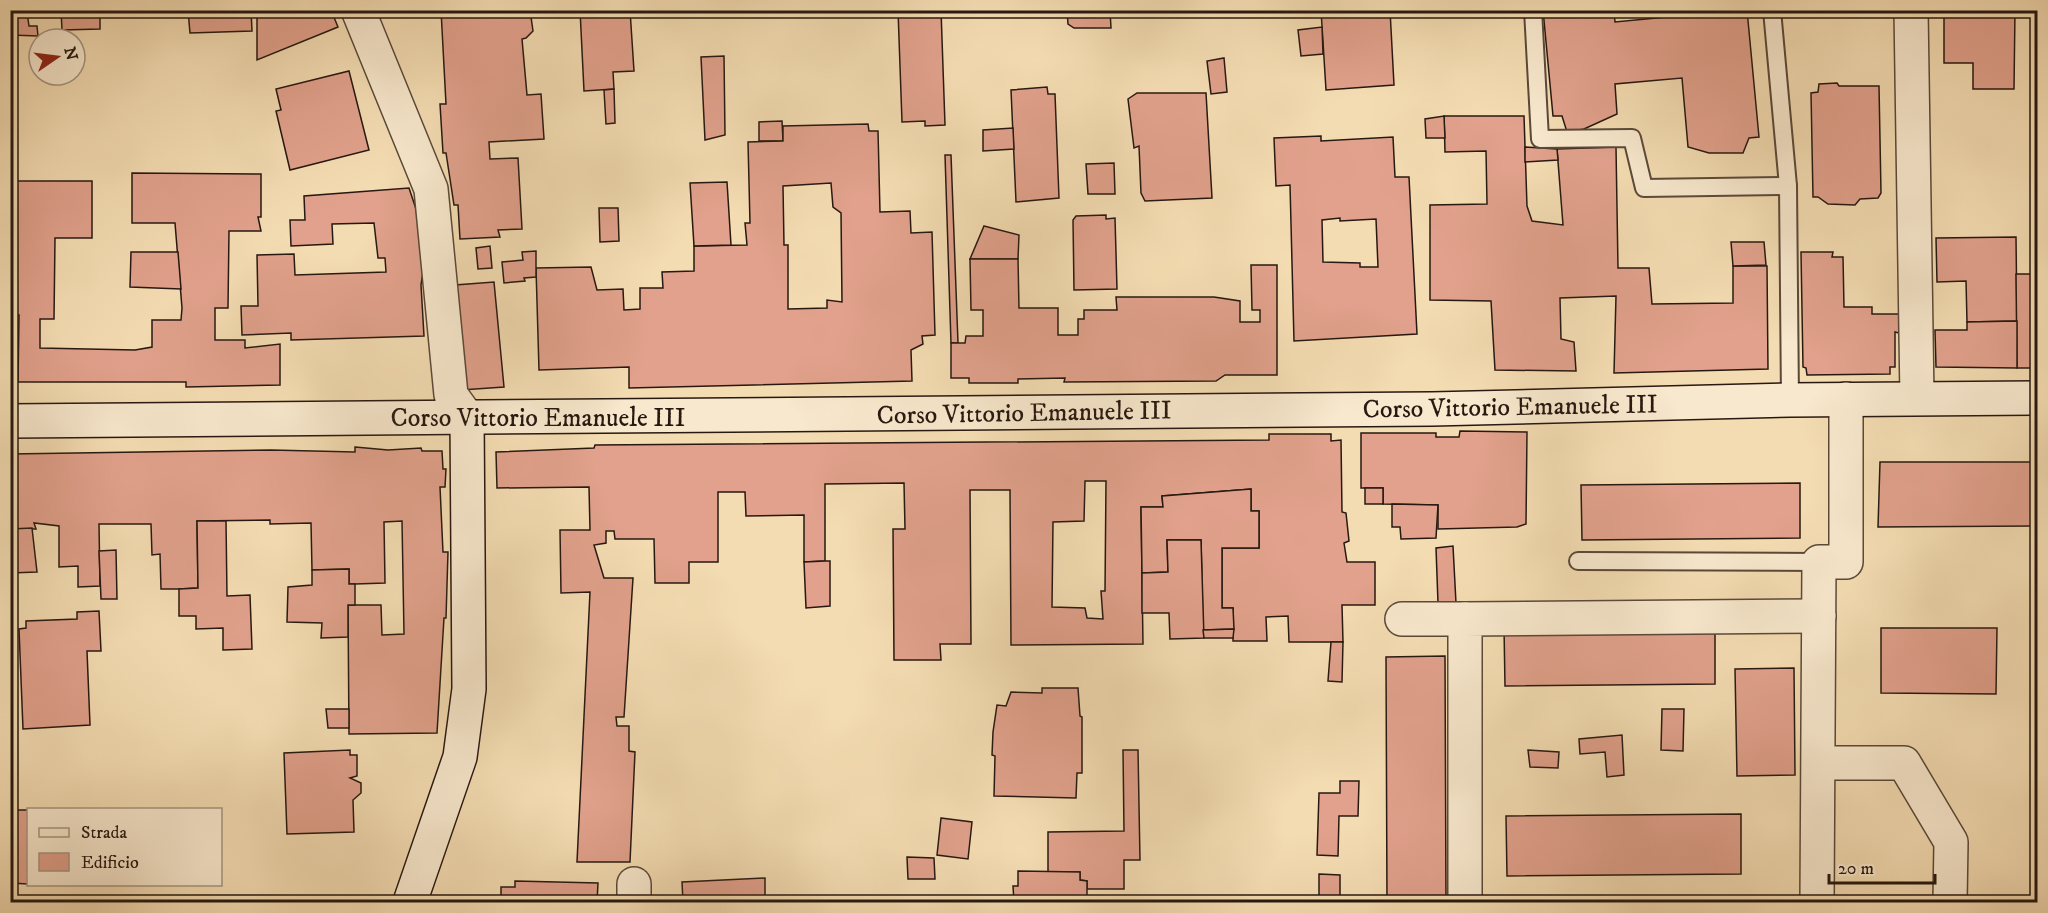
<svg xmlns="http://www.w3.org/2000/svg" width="2048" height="913" viewBox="0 0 2048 913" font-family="'IM FELL DW Pica',serif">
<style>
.building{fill:#e1a18c;stroke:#271811;stroke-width:1.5;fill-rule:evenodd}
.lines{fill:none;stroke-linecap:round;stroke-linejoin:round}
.lane-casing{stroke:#5a4939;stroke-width:20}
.street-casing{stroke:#5a4939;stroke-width:36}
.secondary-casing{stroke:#271811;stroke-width:36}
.lane{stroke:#f8e8cd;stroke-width:16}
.street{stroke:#f8e8cd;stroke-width:33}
.secondary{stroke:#f8e8cd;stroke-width:33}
.labels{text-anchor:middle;stroke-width:5;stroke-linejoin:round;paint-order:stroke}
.street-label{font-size:26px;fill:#271811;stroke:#f8e8cd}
</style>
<rect width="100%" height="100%" fill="#f4dcb2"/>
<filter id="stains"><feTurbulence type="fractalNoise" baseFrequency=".00333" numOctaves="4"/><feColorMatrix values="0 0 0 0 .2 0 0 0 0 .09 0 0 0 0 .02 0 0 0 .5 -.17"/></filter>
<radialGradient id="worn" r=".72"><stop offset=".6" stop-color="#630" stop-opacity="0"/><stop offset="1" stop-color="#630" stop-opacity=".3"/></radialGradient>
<g class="building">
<path d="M61,10H118V11L100,12V29L62,30Z"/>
<path d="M188,10H251L252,31L190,33Z"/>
<path d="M267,10H331L338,27L257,60V16Z"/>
<path d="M441,10H530L533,31L526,38L522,39L527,95L541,94L544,139L489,142L490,159L518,158L522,229L498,230L500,237L460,239L458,205H454L446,153H443L440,104H446Z"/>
<path d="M580,10H630L634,71L613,72L614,89L584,91Z"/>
<path d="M898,10H941L945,125L925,126V121L902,122Z"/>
<path d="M1067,10H1110L1111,28H1074L1068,24Z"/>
<path d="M1321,10H1390L1394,85L1326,90Z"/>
<path d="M1543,10H1614L1615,22L1677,16L1676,10H1747L1759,137L1749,138L1743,153H1709L1688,147L1682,78L1615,84L1617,114L1584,129L1567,132L1562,116H1553Z"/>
<path d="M1944,10H2015L2014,89H1973V63H1944Z"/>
<path d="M27,12L29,26H37L38,36L10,35V13Z"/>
<path d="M1322,27L1323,54L1301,56L1298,30Z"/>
<path d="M724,56L725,135L705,140L701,57Z"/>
<path d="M1224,58L1227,92L1211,94L1207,61Z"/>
<path d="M349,71L369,150L290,170L276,111L281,110L276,89Z"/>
<path d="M1837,83L1839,86H1879L1881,193L1878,198L1860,199L1855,205L1828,204L1818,197H1813L1811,93L1818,92L1819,84Z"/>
<path d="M1047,87L1048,94H1055L1059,198L1016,202L1011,90Z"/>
<path d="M614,89L615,123L606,124L604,90Z"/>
<path d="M1137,93H1206L1212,198L1145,201L1141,193L1139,146L1134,148L1128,99Z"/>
<path d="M1444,116H1524L1527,206L1532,221L1563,225L1557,149L1616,147L1618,268H1649L1652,304L1733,303V266H1767L1768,369L1614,373L1616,296L1560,298L1561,339L1574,342L1576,371L1495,370L1491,301L1430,300V205L1487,204L1486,151L1445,152Z"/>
<path d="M1444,116L1445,138H1426L1425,119Z"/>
<path d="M782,121L783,141H759V122Z"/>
<path d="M868,124L869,131H878L880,212L910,211L911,233L932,232L935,335L922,336L923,344L911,350L912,381L629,388V367L539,370L536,268L591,267L597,290L623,289L624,310L640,309V288H663L662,272L694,271V246L747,245L745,223H750L748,142L783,141V126ZM831,183L833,207L841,213L842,302L827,300V308L788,309V245H784L783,186Z"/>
<path d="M1013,128L1014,149L983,151V130Z"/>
<path d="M1321,136V141L1393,137L1395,177H1409L1417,334L1294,341L1290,185L1276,186L1274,138ZM1340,218V221L1376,219L1378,267H1360V263L1323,262L1322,220Z"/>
<path d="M1525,147L1557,149L1558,160L1525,162Z"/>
<path d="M945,155H951L958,343H951Z"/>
<path d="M2034,155H2038V206L2035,204Z"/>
<path d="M1114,163L1115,194H1088L1086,164Z"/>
<path d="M132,173L261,174V217H258L261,231H229L228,308H215V340H245V348L280,344V385L186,387V382H18L19,315H17L16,181H92V238H55L54,319H40V348L135,350L152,347V320H181L182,308L175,223H132Z"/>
<path d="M727,182L731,245L694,246L690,183Z"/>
<path d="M409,188L416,209L424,265L421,285L424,336L291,340V333L242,335L241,306H258L257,255L294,254L295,275L386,272L385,258H378L374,223L332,224L333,244L291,246L290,220H305L304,196Z"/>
<path d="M599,208H618L619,241L600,242Z"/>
<path d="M1106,215V219L1115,218L1117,289L1074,290L1073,220L1076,216Z"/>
<path d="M984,226L1019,235L1018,259H970Z"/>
<path d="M2016,237L2017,321L1967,322L1966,281L1937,282L1936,238Z"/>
<path d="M1731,242H1764L1766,265L1733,266Z"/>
<path d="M490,246L492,268L478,269L476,248Z"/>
<path d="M536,251V277L524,278L525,281L504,283L502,262L523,260L522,252Z"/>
<path d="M131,252H178L181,289L130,287Z"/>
<path d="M1801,252H1833L1832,257H1843L1844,307H1872V314H1899V333L1895,332V367H1890V374L1807,375L1806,368L1803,367Z"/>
<path d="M970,259H1018L1019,308H1058V335H1078V319H1084V310H1117L1116,297H1214L1240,301V322H1260V310H1252L1251,265H1277V375H1225L1216,381L1064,382L1065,378L1018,379V383H969V378H951V343H965L966,336H983V310H971Z"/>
<path d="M2016,274H2038V368H2017Z"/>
<path d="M494,282L504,387L461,390L455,285Z"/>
<path d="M2017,321V368L1936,367L1935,330H1967V322Z"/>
<path d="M1460,431L1527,432L1526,524L1517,527L1438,529V505L1383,504V488H1361V433H1436V437H1459Z"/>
<path d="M1269,434H1331V441L1341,440L1342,512L1346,513L1349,541L1344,543L1347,562H1375V605H1342L1343,642H1289L1288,616L1266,617L1267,641H1233V608H1222V548H1259V511H1251V489L1162,496L1163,507H1141L1143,644L1011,645L1010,490H970L971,644H940L941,660H894L893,529H905L904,483L825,484V561L804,562V515L746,516L745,492H718V562H689V583H655L654,539H615L614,531H606V543L594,545L604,578H633L624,717H616L617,726H629V751L635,752L630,862H577L590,592L561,593L560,530H590L589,487L497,488L496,452L594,448L595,445L1269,440ZM1085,481H1106L1105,591H1101L1103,619L1087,618L1085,608L1052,607L1053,522L1084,521Z"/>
<path d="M355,447L388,450L421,448L422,451H442L443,469H446L445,487H440L443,552H448L446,618H444L437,733L349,734L348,605H381L382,635L404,634L402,521L384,522L385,583L355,584H349V569L312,570L311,523L270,524V520L197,521L198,588L179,589H161L160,554L152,555L151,524H99L100,586L78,587V566L59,567V526L34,523L36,529H10V454L271,450L355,452Z"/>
<path d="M1880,462H2038V526L1878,527Z"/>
<path d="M1800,483V538L1582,540L1581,485Z"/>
<rect x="1365" y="488" width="18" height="16"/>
<path d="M1251,489V511H1259V548H1222V608H1233L1234,629L1203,630L1201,540H1167L1168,572L1142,573L1141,507H1163L1162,496Z"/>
<path d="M1392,504L1438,505L1436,538L1401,539L1400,527H1392Z"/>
<path d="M197,521H226L227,596L250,595L252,649L223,650V628L196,629V616H179V589L198,588Z"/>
<path d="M32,528L37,572L10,573V529Z"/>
<path d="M1167,540H1201L1204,638L1170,639L1169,613H1142V573L1168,572Z"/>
<path d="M1453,546L1456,603H1438L1436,548Z"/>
<path d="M116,550L117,599H101L99,551Z"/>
<path d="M825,561H830V606L806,608L804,562Z"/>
<path d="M349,569V584H355V605H348V637L321,638L322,623L287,622L288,587L312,585V570Z"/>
<path d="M99,611L101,651H87L90,725L23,729L19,629L26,628V621L77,619V612Z"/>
<path d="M1504,627H1715V684L1505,686Z"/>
<path d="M1881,628H1997L1996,694L1881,693Z"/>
<path d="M1234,629L1233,638H1204L1203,630Z"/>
<path d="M1331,642H1343L1342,682L1328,681Z"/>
<path d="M1445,656L1446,902H1387L1386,657Z"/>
<path d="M1794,668L1795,775L1737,776L1735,669Z"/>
<path d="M1042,688H1078L1080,716L1082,717V773H1077L1076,798L994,796L995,756L992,755L993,732L997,705L1006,706L1011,692L1042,693Z"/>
<path d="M326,709H349V728H328Z"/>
<path d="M1662,709H1684L1683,751L1661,750Z"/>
<path d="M1622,735L1624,775L1607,777L1605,752L1580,754L1579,739Z"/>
<path d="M350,750V755H357V776L350,778L361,783V793L353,800L354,832L287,834L284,753Z"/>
<path d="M1123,750H1138L1140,860H1124V889H1087V881L1080,880V872H1048V832L1124,831Z"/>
<path d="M1528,750L1559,752L1558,768L1530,767Z"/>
<path d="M1340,781H1359L1358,816H1339L1338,856L1317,855L1319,793H1340Z"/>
<path d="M10,810H28V884L10,883Z"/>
<path d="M1741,814V874L1507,876L1506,816Z"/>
<path d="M941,818L972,822L968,859L937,855Z"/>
<path d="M907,857L934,858L935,879H908Z"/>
<path d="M1018,871L1080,872V880L1087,881V902H1014L1013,886H1018Z"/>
<path d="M1319,874L1340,875V901L1319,902Z"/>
<path d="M765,878V902H683L682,882Z"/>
<path d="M515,881L598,883L597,902H501V887H515Z"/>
</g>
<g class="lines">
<g class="lane-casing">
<g id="lane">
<path d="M1533,10L1540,139L1632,138L1644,188L1788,186"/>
<path d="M1772,10L1788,186L1790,400"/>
<path d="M1578,561L1819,562"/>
</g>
</g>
<g class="street-casing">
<g id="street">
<path d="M358,10L431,189L451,395L467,417"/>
<path d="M1911,10L1917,398"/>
<path d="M1402,619H1465"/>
<path d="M1819,763H1904L1951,842L1950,902"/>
<path d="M634,884V902"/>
<path d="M1465,902V619L1819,616"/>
<path d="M1817,902L1819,562H1846V399"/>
</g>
</g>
<g class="secondary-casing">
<g id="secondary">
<path d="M10,421L1432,409L1790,400L2038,398"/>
<path d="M410,902L460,757L469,689L467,417"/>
</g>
</g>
<use href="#lane" class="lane"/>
<use href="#street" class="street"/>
<use href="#secondary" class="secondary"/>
</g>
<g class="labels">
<g class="street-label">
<text transform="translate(1510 406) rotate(-1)" y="9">Corso Vittorio Emanuele III</text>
<text transform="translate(1024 412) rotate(-1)" y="9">Corso Vittorio Emanuele III</text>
<text x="538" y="426">Corso Vittorio Emanuele III</text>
</g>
</g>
<rect width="2048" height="913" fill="none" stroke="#f4dcb2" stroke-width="36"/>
<rect x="12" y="12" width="2024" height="889" fill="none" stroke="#271811" stroke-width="3"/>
<rect x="18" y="18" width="2012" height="877" fill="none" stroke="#271811" stroke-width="1.5"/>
<rect x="27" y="808" width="195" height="78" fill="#f8e8cd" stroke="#a49582" stroke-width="1.5"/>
<rect x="39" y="828" width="30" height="9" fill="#f8e8cd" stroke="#a49582" stroke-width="1.5"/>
<text x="81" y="838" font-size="18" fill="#271811">Strada</text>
<rect x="39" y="853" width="30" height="18" fill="#e1a18c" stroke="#a49582" stroke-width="1.5"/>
<text x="81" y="868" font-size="18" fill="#271811">Edificio</text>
<g transform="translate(57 57) rotate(76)"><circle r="28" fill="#f8e8cd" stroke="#a49582" stroke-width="1.5"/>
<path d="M0-4.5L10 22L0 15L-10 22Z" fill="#8f2418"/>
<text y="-9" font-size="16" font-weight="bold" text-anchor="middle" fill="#271811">N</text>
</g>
<path d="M1829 874v9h106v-9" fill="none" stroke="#271811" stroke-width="3"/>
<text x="1838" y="874" font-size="18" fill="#271811" stroke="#f8e8cd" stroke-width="4.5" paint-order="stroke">20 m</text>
<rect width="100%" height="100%" filter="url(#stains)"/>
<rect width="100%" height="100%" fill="url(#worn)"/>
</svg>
